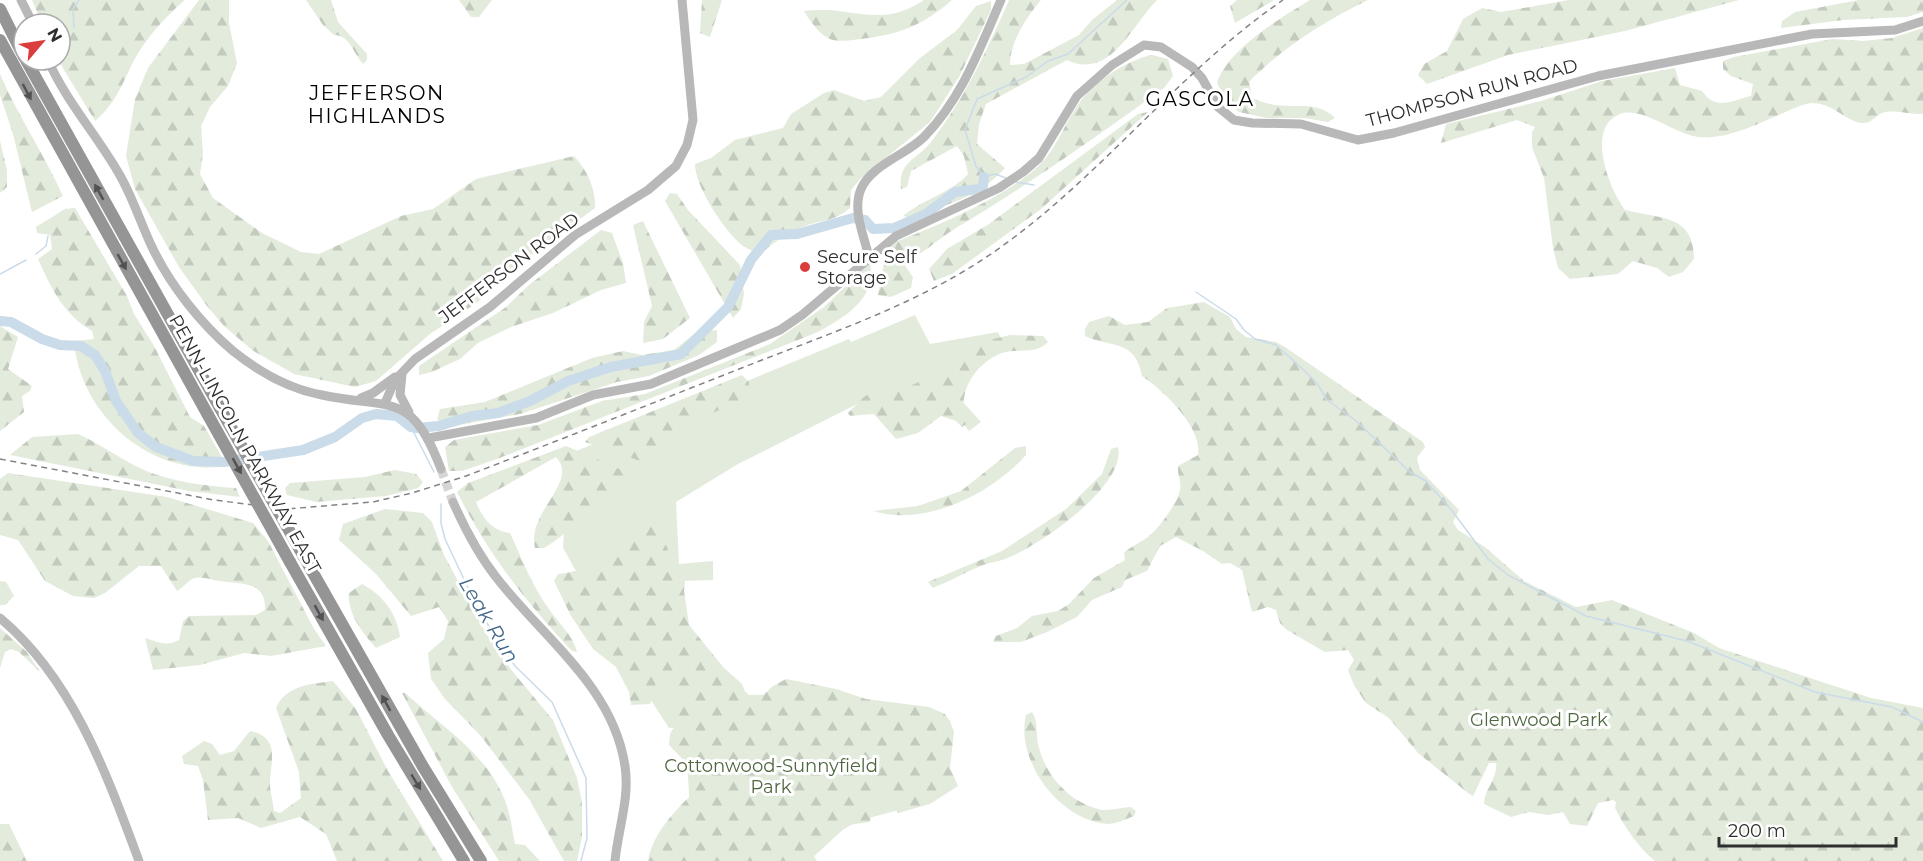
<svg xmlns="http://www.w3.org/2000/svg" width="1923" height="861" viewBox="0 0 1923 861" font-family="Montserrat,sans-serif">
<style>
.green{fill:#e3ebdd}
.forest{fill:url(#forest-firs)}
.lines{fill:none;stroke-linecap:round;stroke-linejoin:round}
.stream{stroke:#cadbe9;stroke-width:1.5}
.river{stroke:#cadbe9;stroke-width:10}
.secondary-tunnel{stroke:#d5d5d5;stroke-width:9;stroke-dasharray:9 4.5;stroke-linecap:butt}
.secondary{stroke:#b8b8b8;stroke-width:9}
.highway{stroke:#959595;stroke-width:12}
.rail{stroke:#838383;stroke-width:1.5;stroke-dasharray:6 4.5;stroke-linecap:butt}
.highway-bridge{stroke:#959595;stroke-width:12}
.oneway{fill:#525252}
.poi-dot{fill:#d93e3c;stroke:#fff;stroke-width:2}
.labels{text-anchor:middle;stroke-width:6;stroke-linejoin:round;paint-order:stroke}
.street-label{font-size:18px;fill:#2e2e2e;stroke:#fff}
.poi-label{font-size:18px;fill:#2e2e2e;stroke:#fff;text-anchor:start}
.park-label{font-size:18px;fill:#4e673f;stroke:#fff}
.neighbourhood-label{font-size:20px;letter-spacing:1.5px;fill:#000;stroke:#fff}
.water-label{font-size:20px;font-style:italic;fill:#42688b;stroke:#fff}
</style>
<defs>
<pattern id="forest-firs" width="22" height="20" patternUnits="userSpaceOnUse" patternTransform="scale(1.5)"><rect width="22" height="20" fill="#e3ebdd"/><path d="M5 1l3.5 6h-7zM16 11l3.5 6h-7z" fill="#c3cabe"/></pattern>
</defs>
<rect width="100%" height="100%" fill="#fff"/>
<path class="green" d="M915,315L930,344L998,332L1003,343L946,393L960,399L981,422L969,431L957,416L873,396L738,464L676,502L679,564L713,561V580L680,581L682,646L695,645L749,695L834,694L917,805L858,821L810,849L817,861H693L685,727L669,728L636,677L563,548L569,454L849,339L851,342Z"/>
<g class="forest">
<path d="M32,0H185C165,17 145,39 133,62C122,85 115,104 95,121L58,60L60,24H42Z"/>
<path d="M199,0H229V23L237,63L228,86L210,107L201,126L203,154L200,174L213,198L262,233L301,252L319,254L401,216L433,209L476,179L574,156C587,170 596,189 595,208L524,260L478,302L430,334L376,381L355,387L294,374L252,350L224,326L207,306L179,267L135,189L126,156L135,99L148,68Z"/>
<path d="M306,0H331L338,22L367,54V60L363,64C353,53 350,35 334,35L323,25Z"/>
<path d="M459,0H492L479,17H471Z"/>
<path d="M702,0H722L710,37L700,33Z"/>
<path d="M924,0H952C922,26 900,34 861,39C852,40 841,42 833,40C821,37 810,21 804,11C851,5 880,30 924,0Z"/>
<path d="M1009,0H1041C1026,18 1010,42 1010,65L1024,64L1079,35L1092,20L1117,0H1157C1132,25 1110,81 1067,60L986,104L979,124L977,144L1005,168C979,197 944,207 907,217L903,216C922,200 954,191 968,174L964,156L957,146L911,171L907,187L901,189C898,161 916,161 931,142C965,98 987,50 1009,0Z"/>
<path d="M1237,0H1274L1235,23L1230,6Z"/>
<path d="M1310,0H1368C1325,21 1283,47 1249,82L1252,98C1259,101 1268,104 1275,105C1298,108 1318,101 1335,118L1328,122L1305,118H1267L1239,112L1224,99L1217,82C1230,48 1279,19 1310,0Z"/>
<path d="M1569,0H1739L1625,31L1508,55L1427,84L1418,75L1424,64L1447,51L1463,19L1482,8L1501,12Z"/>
<path d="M1859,0H1923V12L1907,17L1843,20L1781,28L1782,21L1795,12Z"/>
<path d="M991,1V10L959,77L930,122L861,178L851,190L850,208C833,222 824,219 805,226C789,232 773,242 760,255C755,252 748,249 743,246C725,232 695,187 695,164L711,158L735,140L783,128L791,114L824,93L834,90L864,101L881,97L920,58L957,30L976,6Z"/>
<path d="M1923,28V114C1911,115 1893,109 1882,113C1875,116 1871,124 1862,123C1845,121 1833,103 1812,103C1802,104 1790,110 1781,114C1757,124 1726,140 1698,137C1676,135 1642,106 1620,114C1585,127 1609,189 1625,210C1660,219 1694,214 1694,259L1683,272L1669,277L1657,268L1633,261L1618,274L1570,279L1558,268L1553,248L1544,178L1532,147V132L1535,127L1517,120L1441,143L1446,124L1541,101L1602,81L1675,68L1680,85L1702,91C1716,111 1730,101 1751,96L1753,84L1731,76L1723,69V61L1734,57L1832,39L1863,41L1892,38Z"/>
<path d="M1152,55L1168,59L1173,76L1164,88C1096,137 1028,185 956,228C937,240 923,254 903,263L913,277L911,288L891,297L878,295L886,253L895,242C937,226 1000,199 1034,170C1056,152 1063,125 1080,102C1095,81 1127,60 1152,55Z"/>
<path d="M0,74C18,116 44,154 63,196L32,212L13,134L0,95Z"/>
<path d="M1148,112L1041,209L952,274L934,281L929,269L947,249L989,224L1138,114Z"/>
<path d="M0,141L7,170V187L0,193Z"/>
<path d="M670,193L677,194L688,210L740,265L744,294L741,309L733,318L665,201Z"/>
<path d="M75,208L127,296L134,314L154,346L190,417L204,426L227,466C151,478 80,415 74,341L94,339L92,331C64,315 51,288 38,259L52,249L50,235L37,233L36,227L65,209Z"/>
<path d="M643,221L690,318L663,339L643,343L644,322L652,306L633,225Z"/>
<path d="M601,230L612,233L623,263L626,283L601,290L553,313L511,327L478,343L460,359L432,372L419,375V366L506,307L529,285Z"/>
<path d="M870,263C876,300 846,316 818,332L497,459L462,471H449L445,447L454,440L538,425L602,401L645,394L770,344L824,307Z"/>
<path d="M1204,302L1230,317L1236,329L1246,337L1276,342L1285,347L1423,442L1425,447L1417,458L1420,470L1459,510L1453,522L1458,530L1485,547L1524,581L1576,607L1612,600L1694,633L1719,648L1871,698L1923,708V861H1655C1638,847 1625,828 1615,808L1616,802L1613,800L1598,803L1587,826L1570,824L1563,812L1548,815L1529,812L1511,817L1484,804C1484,789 1498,778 1496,763H1489L1473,796L1468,793L1418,753L1389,718L1366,703L1354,685L1348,670L1354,660L1348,650L1325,652L1287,630L1280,623L1276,610L1268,607L1252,612L1242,570L1230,563L1222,564L1203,551L1176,537L1160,546L1147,571L1125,580L1122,587L1092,600L1077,617L1047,632L1021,642H993L996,636L1017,628L1032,616L1058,611L1069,604L1094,578L1125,560L1124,553C1131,546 1140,543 1148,537C1159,528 1177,504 1180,490C1182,482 1177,475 1178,466L1198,455C1203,428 1163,390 1142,376C1135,339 1112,348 1085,336V329L1089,322L1109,316L1125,325L1148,322L1167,308Z"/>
<path d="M0,326L18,337L8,369L32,386L30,391L22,396L24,412L0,431Z"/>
<path d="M717,330V342L699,355L649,376L617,382L520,414L453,426L437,420L440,409L485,402L592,358L623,351L642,355L674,350L698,331Z"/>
<path d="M1010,335L1043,336L1048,342C1036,355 1017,348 1002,353C980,361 961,385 964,409C964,413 968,417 969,422L962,427L956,421L941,416L918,433L896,439L874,414L850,416L848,413L864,397L878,389H904L948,368L989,340Z"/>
<path d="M742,375L749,382V397L694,421L680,430L677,442L652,465L585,442L589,437Z"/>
<path d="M78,434C101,444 121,460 144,470C173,482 204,486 236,488L240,497L189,491L10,455L32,437Z"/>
<path d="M566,446L622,470L630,475L631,481L555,541L544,548H535C526,512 580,482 556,457L476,502C483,519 491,530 510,533C522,559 532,586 549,609C558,623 573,635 577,652L572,651C524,600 489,555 457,492L468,483Z"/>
<path d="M1026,446V455C991,494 926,527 873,511L918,506L961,491L1015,448Z"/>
<path d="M1118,447C1127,485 1041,544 1010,557C1002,561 992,562 983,565C966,572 950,581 933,588L928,582L1002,551L1066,509L1102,474L1111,449Z"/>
<path d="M395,470L416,474L423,482L418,488L386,496L316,502L287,495L285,488L290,483L365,477Z"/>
<path d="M8,473L167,497L253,523L268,541L314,629L326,646L271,656L244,653L200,665L153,670L145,638C158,642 167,647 179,640L183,621L189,616L256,615L265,610C266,580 242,585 220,581C211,580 201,575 192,579C187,582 183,588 177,591L161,566H139L105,593L94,598L73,596L45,581L18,540L0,535V479Z"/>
<path d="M385,509L423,513L432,522L444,555L487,635L513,672L553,720L577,778L582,802V837L577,861H564L529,799L480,735L445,699L431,679L428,653L444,639L448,621L439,607L411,616L376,574L339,540L343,524Z"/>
<path d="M654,525L667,547L671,563L686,573L684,591L689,625L724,668L742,684L749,703L758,700L773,686L786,679L836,689L866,699L929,707L945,714L950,721L954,732L950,768L958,786L930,804L898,813L882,791L874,794L870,822L848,825L809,861H648C652,838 667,820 683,803C689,797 694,794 698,785L695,772L669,745L670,734L678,721L673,693L664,682H656L650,704L631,705L629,692L616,667L593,649L571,616L554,581L558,574C590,572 621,548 642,526Z"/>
<path d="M0,581L6,582L14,596L5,605H0Z"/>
<path d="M362,584C383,595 397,614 400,637L376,648C363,633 347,614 349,593Z"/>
<path d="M0,628L27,652L40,672L19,652L11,649L5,652L0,668Z"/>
<path d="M333,681L356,709L388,771L443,861H337L326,834L300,817L261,828L238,818L208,820L203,780L198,766L184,764L182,756L204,741L212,744L220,755L234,751L250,731C283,738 269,764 270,787C271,795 273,803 274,811L280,813L301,798L299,772L276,708C286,685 311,684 333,681Z"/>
<path d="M402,693H405C441,726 485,752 504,798C510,812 512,829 515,844L525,845L540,861H499L452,787Z"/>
<path d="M1032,712C1039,721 1035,737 1039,748C1047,777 1069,801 1098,809C1107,812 1122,807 1131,807L1136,811L1134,816C1126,819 1116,824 1108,824C1060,821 1015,761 1026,715Z"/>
<path d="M0,824H9L27,861H0Z"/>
</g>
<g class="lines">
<g class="stream">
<path d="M74,28L73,9L79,0"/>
<path d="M1006,178L995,174L984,177L976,166L965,130L977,99L1026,77L1048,61L1068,54L1127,0"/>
<path d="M1016,182L1034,185"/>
<path d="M36,254L46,246L48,236"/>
<path d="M0,274L26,260"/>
<path d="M1196,292L1236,319L1244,330L1255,339L1276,345L1295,362L1317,383L1327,400L1355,420L1410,472L1426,481L1453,512L1488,559L1508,575L1586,616L1687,641L1815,692L1892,707L1923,722"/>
<path d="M411,427L434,472"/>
<path d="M441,504V523L445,539L479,611L515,666L552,702L586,778L587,838L581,861"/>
</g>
<path class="river" d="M0,321L11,322L42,339L60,345L81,346L95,355L105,371L116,401L138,433L156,447L193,461L224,462L303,450L335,437L362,418L376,414L397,416L411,427L417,428L439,426L472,416L498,413L530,401L568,381L611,367L681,354L728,307L751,260L771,235L797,234L853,218L865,220L873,229L894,228L926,214L955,192L979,189L983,186L984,177"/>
<path class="secondary-tunnel" d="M441,469L453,502"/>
<g class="secondary">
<path d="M21,0L33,24"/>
<path d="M48,60C66,101 96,134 118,172C132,195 140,222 152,247C170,285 201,324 233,351C258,371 290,389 322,395C393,410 411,390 441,469"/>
<path d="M869,257C864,236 852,210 861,189C871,165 906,155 924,137C962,98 980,48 1001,0"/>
<path d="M402,374L400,395L409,412"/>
<path d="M361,398L373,393L395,377"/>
<path d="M385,403L395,380L415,359L490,307L575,235L648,190L676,166L687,145L693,120L682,0"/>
<path d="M429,438L536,418L593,395L651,384L780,330L802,315L896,236L999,188L1023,172L1039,158L1077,96L1112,65L1144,45L1161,47L1192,67L1202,78L1218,107L1234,120L1252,123L1301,124L1358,140L1394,133L1598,76L1812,34L1895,30L1923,21"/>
<path d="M453,502C465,529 478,554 496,577C543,638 613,686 625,766C630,798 618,829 615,861"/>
<path d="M0,618C73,679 107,775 139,861"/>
</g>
<g class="highway">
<path d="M0,9L24,57"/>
<path d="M0,40L208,415"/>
<path d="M26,60L220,408"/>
<path d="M290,562L388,735L464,861"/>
<path d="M312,571L422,765L481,861"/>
</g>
<path class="rail" d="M0,459L214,500L286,509L373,502L412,493L466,476C565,438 663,399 762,360C837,331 917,303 985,258C1095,185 1175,74 1283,0"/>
<g class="highway-bridge">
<path d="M220,408L312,571"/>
<path d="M208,415L290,562"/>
</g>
</g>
<defs><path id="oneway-solid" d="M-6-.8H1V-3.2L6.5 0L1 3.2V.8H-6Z" transform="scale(1.5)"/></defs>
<g class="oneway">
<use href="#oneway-solid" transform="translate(27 92) rotate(62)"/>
<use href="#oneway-solid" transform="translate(99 192) rotate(-119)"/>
<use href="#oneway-solid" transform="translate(122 262) rotate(61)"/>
<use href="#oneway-solid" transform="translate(237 466) rotate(61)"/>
<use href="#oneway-solid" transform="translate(319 613) rotate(61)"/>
<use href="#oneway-solid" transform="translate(386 703) rotate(-119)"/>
<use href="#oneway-solid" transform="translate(416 782) rotate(59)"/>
</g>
<circle class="poi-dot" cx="805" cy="267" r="6"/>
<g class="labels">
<g class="street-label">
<text transform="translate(1472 93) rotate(-15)" y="6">THOMPSON RUN ROAD</text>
<text transform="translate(509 268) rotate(-37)" y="6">JEFFERSON ROAD</text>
<text transform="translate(245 444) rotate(61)" y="6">PENN-LINCOLN PARKWAY EAST</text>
</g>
<g class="poi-label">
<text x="817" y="263">Secure Self<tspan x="817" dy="21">Storage</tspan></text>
</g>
<g class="park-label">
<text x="1539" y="726">Glenwood Park</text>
<text x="771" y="772">Cottonwood-Sunnyfield<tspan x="771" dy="21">Park</tspan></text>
</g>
<g class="neighbourhood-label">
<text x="377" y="100">JEFFERSON<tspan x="377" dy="23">HIGHLANDS</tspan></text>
<text x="1200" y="106">GASCOLA</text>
</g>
<g class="water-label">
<text transform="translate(489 620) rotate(59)" y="7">Leak Run</text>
</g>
</g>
<g transform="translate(42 42) rotate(61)"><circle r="28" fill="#ffffff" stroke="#ababab" stroke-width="1.5"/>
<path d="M0-4.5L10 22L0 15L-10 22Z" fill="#d93e3c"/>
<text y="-9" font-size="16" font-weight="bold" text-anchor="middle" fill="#2e2e2e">N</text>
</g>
<path d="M1719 837v9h177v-9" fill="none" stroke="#2e2e2e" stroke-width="3"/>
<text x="1728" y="837" font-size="18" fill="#2e2e2e" stroke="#ffffff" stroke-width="4.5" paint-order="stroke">200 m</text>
</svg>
